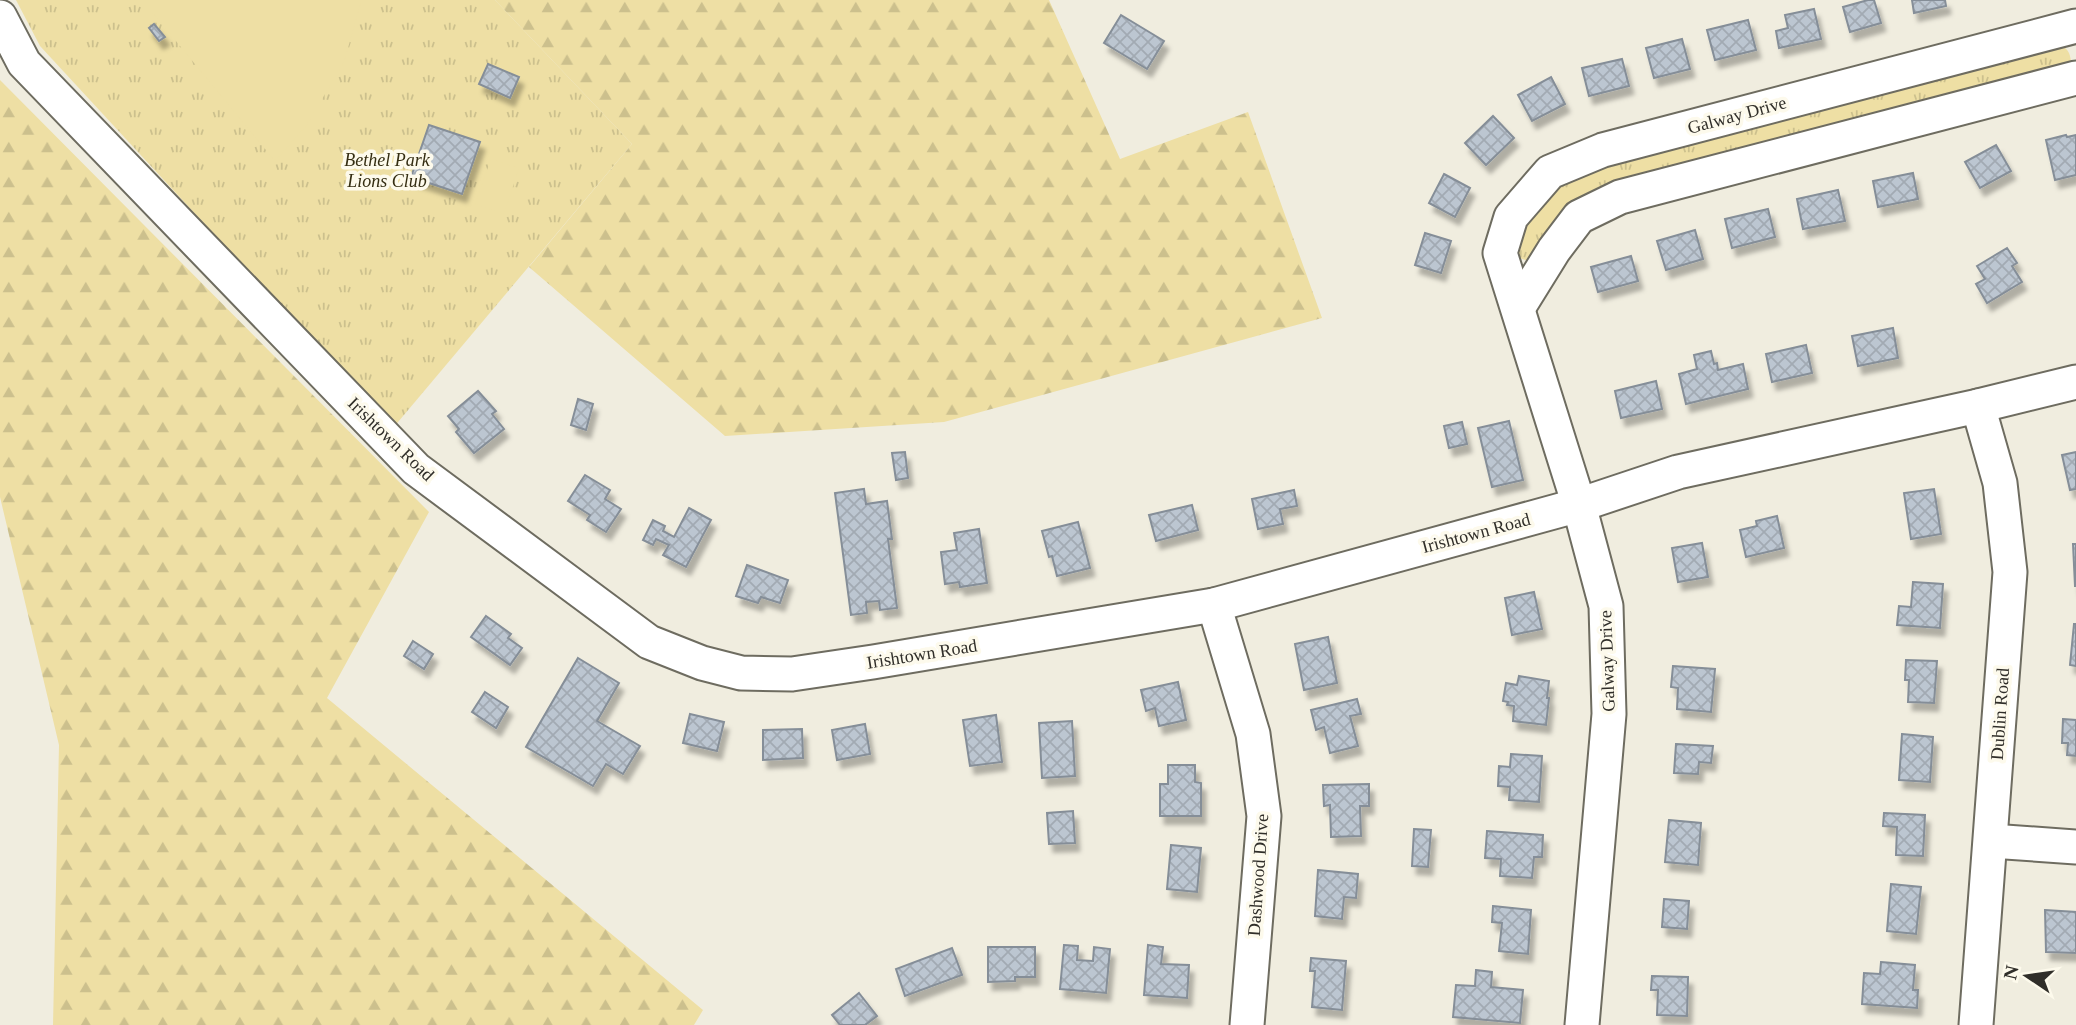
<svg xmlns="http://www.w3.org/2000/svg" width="2076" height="1025" viewBox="0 0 2076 1025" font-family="Georgia,serif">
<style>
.grass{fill:url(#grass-tufts)}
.forest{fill:url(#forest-firs)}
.garden{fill:#eedfa4}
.building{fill:url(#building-cross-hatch);stroke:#858e98;stroke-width:2;filter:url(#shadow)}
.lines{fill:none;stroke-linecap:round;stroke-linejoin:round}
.minor-casing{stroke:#6e6c60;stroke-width:37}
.minor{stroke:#fff;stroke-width:33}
.labels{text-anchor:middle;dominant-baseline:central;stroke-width:7;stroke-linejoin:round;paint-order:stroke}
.street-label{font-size:18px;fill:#302e29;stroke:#fdfaec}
.park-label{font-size:18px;font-style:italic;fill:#352e13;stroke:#fdfaec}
</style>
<defs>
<pattern id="grass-tufts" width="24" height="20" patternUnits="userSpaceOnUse" patternTransform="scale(1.75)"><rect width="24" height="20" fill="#eedfa4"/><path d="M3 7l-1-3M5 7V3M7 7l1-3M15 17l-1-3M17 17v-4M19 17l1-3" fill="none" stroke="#ccc08d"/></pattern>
<pattern id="forest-firs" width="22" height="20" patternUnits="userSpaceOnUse" patternTransform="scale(1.75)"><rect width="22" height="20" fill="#eedfa4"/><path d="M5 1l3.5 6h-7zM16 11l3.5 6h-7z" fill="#ccc08d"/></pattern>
<pattern id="building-cross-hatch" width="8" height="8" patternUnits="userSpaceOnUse" patternTransform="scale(1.75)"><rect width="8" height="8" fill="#bcc6d1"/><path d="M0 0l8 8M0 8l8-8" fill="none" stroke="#a2aab3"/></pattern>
<filter id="shadow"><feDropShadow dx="4.5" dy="8" stdDeviation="2" flood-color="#0004"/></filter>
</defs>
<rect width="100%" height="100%" fill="#f0eddf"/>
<g class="grass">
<polygon points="16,0 495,0 632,144 393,428 40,46"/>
<path d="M2059,44C2068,49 2070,52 2071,62L1615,188L1533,260C1522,261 1518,258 1512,250L1520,222L1566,173Z"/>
</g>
<g class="forest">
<polygon points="495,0 1049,0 1120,159 1248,112 1322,318 944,422 725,436 529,267 632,144"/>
<polygon points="0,80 429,512 327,698 703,1010 694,1025 53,1025 59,745 0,497"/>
</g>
<g class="garden">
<polygon points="152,0 361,0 361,2 344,62 306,126 275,161 152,12"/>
<polygon points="491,159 519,168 504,214 475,204"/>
</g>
<g class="building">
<polygon points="1868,0 1874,0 1881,23 1850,32 1843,7"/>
<polygon points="1912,0 1945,0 1946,6 1914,13"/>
<polygon points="1814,9 1821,39 1779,48 1776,31 1788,28 1785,15"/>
<polygon points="1121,15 1164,41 1147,69 1104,43"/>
<polygon points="1748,20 1756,50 1715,60 1707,30"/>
<polygon points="154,24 165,37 159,41 149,28"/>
<polygon points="1682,39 1690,69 1654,78 1646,48"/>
<polygon points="1622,59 1629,86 1589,96 1582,68"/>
<polygon points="488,64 519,77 510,98 479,84"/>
<polygon points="1551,77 1565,104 1532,121 1518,95"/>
<polygon points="1493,116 1514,138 1486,165 1465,143"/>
<polygon points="429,125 480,142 462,194 411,177"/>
<polygon points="2066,135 2067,137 2076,135 2076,175 2055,180 2046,140"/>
<polygon points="1996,145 2011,171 1980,188 1965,162"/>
<polygon points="1913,173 1918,199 1878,207 1873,181"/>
<polygon points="1444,174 1470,188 1455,217 1429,203"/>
<polygon points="1838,190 1845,221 1803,229 1797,199"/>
<polygon points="1768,209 1775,237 1732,248 1725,219"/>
<polygon points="1695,230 1703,259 1666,270 1657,241"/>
<polygon points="1425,233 1451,241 1441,273 1415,265"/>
<polygon points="2007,248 2017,263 2012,266 2022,282 1987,303 1976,284 1985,279 1977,266"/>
<polygon points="1631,256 1638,281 1598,292 1591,267"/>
<polygon points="1893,328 1898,358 1858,366 1852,336"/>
<polygon points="1806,345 1812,373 1772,382 1766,354"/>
<polygon points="1711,351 1714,364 1717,363 1718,370 1743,364 1748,389 1686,404 1679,374 1697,369 1694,355"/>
<polygon points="1656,381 1662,409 1621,418 1615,391"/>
<polygon points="478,391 496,411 492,414 504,429 474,453 456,432 459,429 448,416"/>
<polygon points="578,399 593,404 586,430 571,425"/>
<polygon points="1509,421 1523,480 1492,487 1478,428"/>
<polygon points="1462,422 1467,444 1449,448 1444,426"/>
<polygon points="905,452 908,478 896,480 892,453"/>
<polygon points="2076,452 2076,489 2070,490 2062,455"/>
<polygon points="585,475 610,490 605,499 621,509 606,532 587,520 590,515 568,501"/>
<polygon points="864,489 866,504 887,501 892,539 888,539 897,608 880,610 879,601 866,602 867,613 851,615 835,493"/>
<polygon points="1934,489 1941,534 1911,539 1904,493"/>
<polygon points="1294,490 1297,506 1280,509 1283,524 1258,529 1252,499"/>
<polygon points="1192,505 1198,530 1156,541 1149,515"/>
<polygon points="689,508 711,520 686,567 663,555 669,545 656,539 653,545 643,540 653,520 665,526 663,531 674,537"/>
<polygon points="1777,516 1784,548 1746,557 1740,530 1757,526 1756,521"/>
<polygon points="1078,522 1090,568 1057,576 1052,556 1049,557 1042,531"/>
<polygon points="979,529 987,583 960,587 959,582 945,584 941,552 957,550 954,533"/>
<polygon points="1702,543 1708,577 1678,582 1672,548"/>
<polygon points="2073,544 2076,544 2076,586 2075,586"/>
<polygon points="747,565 788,580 780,603 761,597 758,603 736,596"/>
<polygon points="1913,582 1943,584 1940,628 1897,625 1899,606 1911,607"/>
<polygon points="1534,592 1542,629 1512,635 1505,598"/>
<polygon points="486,616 511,634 508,638 522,648 510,665 471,637"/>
<polygon points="2074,624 2076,624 2076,666 2070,665"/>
<polygon points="1328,637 1337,683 1304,690 1295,644"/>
<polygon points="413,641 433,654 424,669 404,656"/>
<polygon points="578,658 619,683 597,721 640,746 623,774 606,764 593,786 526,747"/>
<polygon points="1906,660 1937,661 1934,703 1908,702 1909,680 1905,680"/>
<polygon points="1673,666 1715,669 1711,712 1677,709 1678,688 1671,687"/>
<polygon points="1519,676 1549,681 1547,698 1549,698 1546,725 1513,721 1514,706 1507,705 1508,702 1503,701 1506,683 1517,685"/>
<polygon points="1178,682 1186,720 1159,726 1155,708 1146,711 1141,690"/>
<polygon points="485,692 508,707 496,728 472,712"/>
<polygon points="1357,699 1361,714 1350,716 1358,746 1330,753 1324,727 1316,730 1311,710"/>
<polygon points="690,714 724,722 717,751 683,743"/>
<polygon points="996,715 1002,762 970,766 963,720"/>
<polygon points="2063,719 2076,720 2076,756 2067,755 2068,743 2062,743"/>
<polygon points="1072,721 1075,776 1042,778 1039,723"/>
<polygon points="865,724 870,754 837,760 832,730"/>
<polygon points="802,729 803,758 763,760 763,730"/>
<polygon points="1902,734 1933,737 1930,782 1899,780"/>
<polygon points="1676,744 1713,746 1711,763 1699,762 1698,774 1674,773"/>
<polygon points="1511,754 1542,756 1539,802 1509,800 1510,787 1498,786 1499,766 1510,767"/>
<polygon points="1168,765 1195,765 1195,782 1201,783 1201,816 1160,816 1160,784 1168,784"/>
<polygon points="1369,784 1369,806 1360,806 1361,836 1331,837 1330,805 1324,806 1323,785"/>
<polygon points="1073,811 1075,843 1049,844 1047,813"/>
<polygon points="1884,813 1925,815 1923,856 1896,855 1897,827 1883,826"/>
<polygon points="1669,820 1701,823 1698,865 1665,862"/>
<polygon points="1414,829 1431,830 1428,867 1412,866"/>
<polygon points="1487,831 1543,835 1542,857 1534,857 1532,878 1500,876 1501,859 1485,858"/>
<polygon points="1171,845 1201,848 1197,892 1167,889"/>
<polygon points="1318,870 1358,874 1356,898 1344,897 1342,919 1315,916"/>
<polygon points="1891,884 1921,887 1916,934 1887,931"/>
<polygon points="1664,899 1689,901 1687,929 1662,927"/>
<polygon points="1493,906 1531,910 1528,954 1499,951 1502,923 1492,922"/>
<polygon points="2045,910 2076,912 2076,953 2046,952"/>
<polygon points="1064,945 1078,946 1077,960 1093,961 1094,947 1110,949 1106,993 1060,989"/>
<polygon points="1148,945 1163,947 1161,964 1189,965 1187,998 1144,995"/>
<polygon points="988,947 1035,947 1035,977 1015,977 1015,981 988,982"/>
<polygon points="952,948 962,975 905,996 896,969"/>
<polygon points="1311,958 1346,961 1342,1010 1312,1007 1315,971 1310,971"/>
<polygon points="1881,962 1915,965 1913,990 1918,990 1917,1008 1862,1004 1864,973 1880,974"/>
<polygon points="1476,970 1492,972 1491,987 1523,990 1520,1023 1453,1017 1456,985 1475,986"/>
<polygon points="1652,976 1688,977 1687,1016 1657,1015 1658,990 1651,990"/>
<polygon points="859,993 877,1016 865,1025 840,1025 832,1015"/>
</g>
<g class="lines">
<defs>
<g id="minor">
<polyline points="0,17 24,63 416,469 649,642 702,663 741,673 792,674 873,662 1214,605 1579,505 1678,472 1978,406 2076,382"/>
<polyline points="1518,308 1554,250 1579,217 1620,197 2076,78"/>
<polyline points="1214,605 1253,734 1264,816 1247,1025"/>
<polyline points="1991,841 2076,847"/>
<polyline points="1582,1025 1609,714 1606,606 1579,505 1500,253 1511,217 1550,172 1603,150 2076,26"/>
<polyline points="1976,1025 2010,572 2000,483 1978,406"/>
</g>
</defs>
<use href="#minor" class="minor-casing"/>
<use href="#minor" class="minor"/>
</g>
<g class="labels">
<g class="street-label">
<text transform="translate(1737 115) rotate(-15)">Galway Drive</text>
<text transform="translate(391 439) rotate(44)">Irishtown Road</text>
<text transform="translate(1476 533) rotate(-15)">Irishtown Road</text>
<text transform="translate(922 654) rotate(-9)">Irishtown Road</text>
<text transform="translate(1607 661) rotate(-92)">Galway Drive</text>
<text transform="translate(2000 714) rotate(-86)">Dublin Road</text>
<text transform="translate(1258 875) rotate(-86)">Dashwood Drive</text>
</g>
<g class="park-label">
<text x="387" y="160">Bethel Park<tspan x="387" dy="21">Lions Club</tspan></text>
</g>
</g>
<g transform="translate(2027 976) rotate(283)" stroke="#fdfaec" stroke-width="5" paint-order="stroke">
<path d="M0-5L12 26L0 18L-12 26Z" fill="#302e29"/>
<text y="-10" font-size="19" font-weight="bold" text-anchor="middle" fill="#302e29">N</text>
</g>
</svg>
